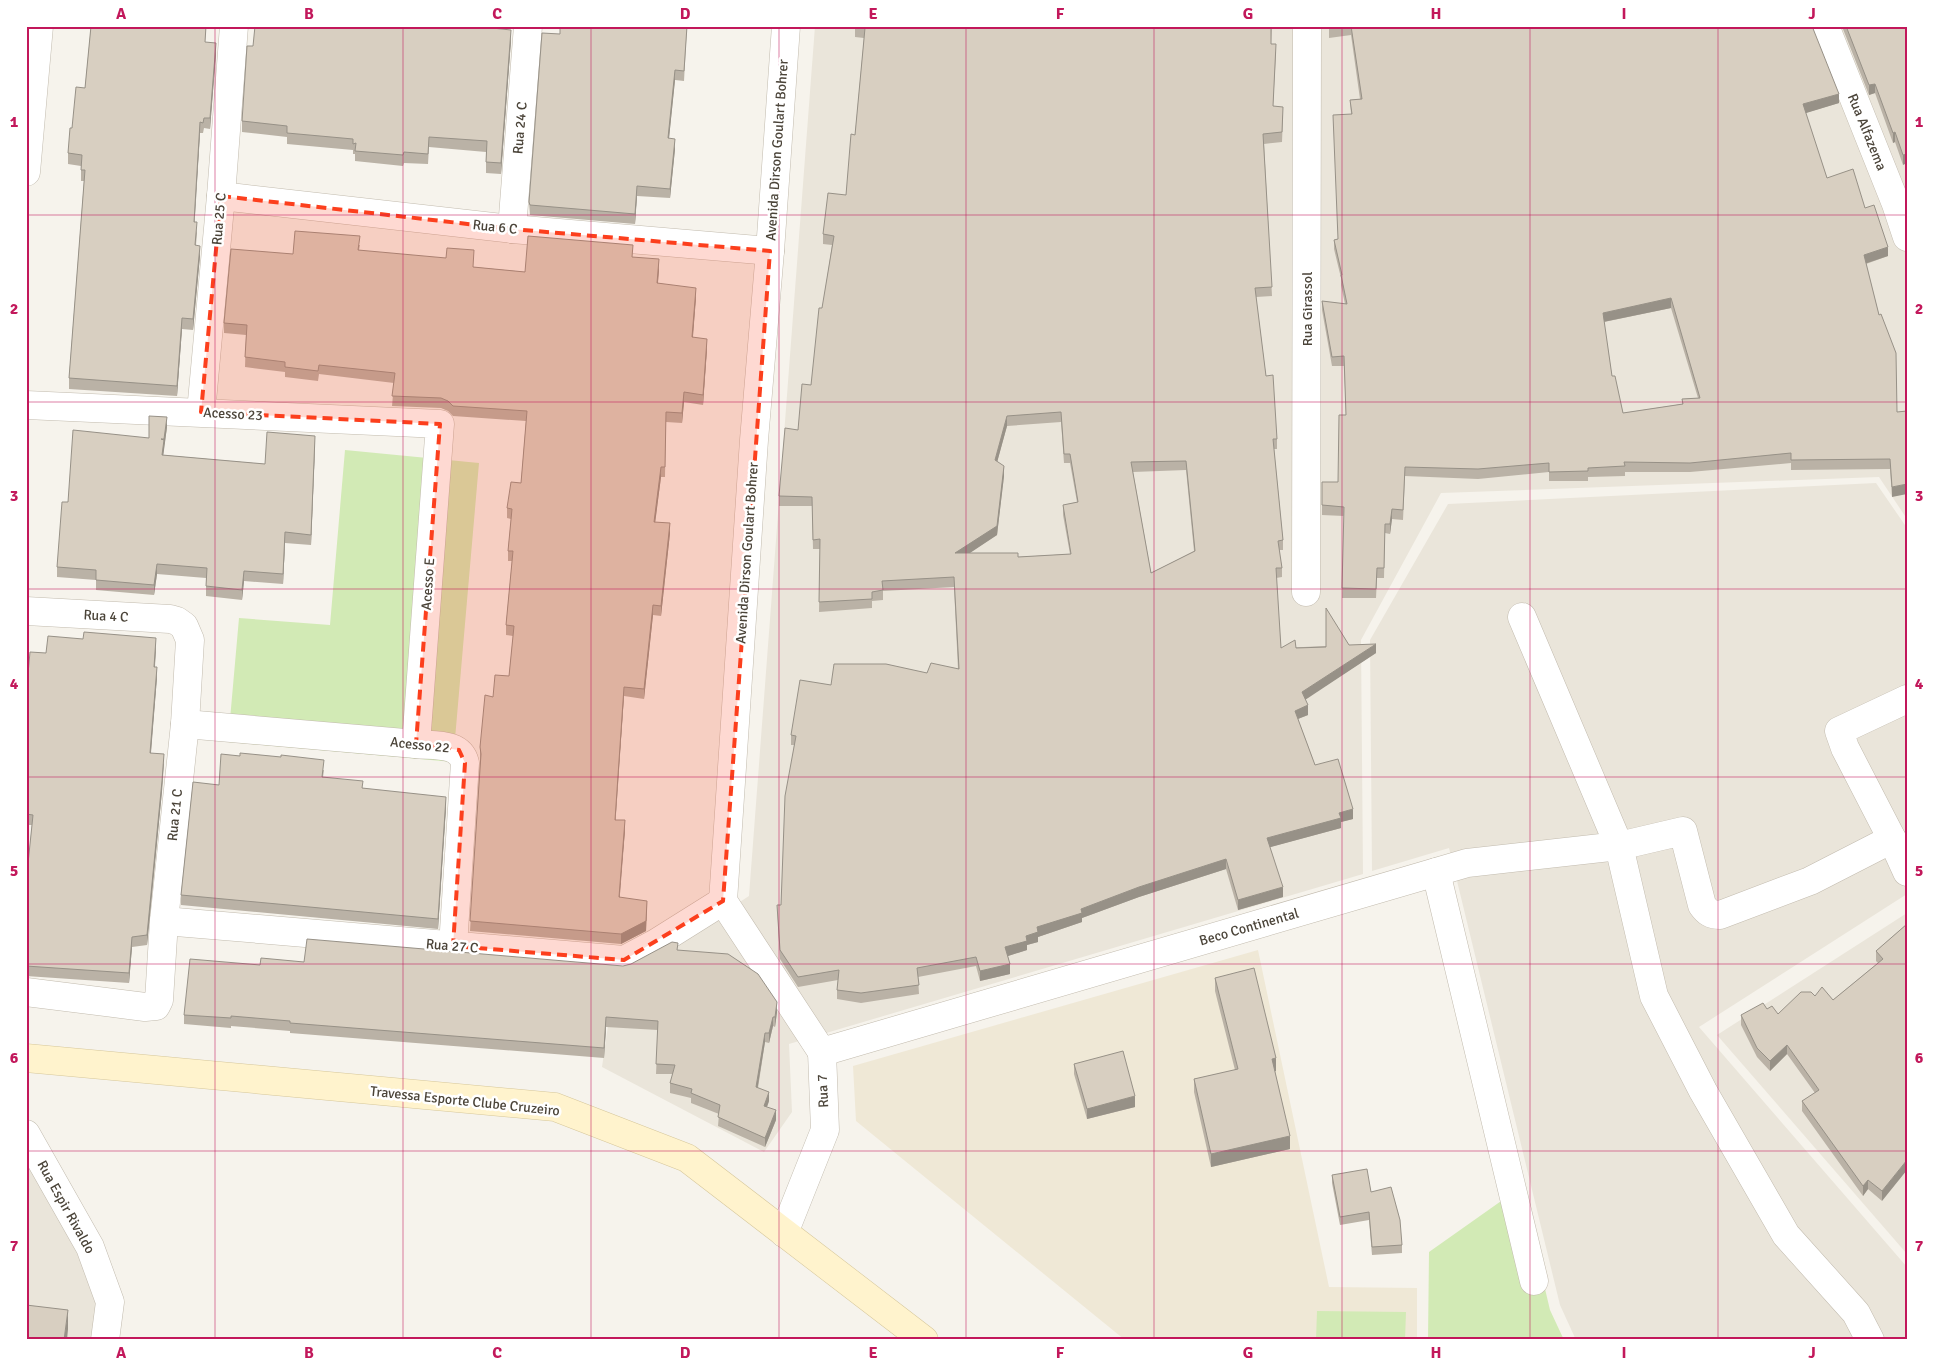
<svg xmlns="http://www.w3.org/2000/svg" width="1933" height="1366" viewBox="0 0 1933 1366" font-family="Signika,sans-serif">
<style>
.residential{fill:#eae5da}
.education{fill:#efe8d6}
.green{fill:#d2eab5}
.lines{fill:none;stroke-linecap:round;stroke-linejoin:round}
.street-casing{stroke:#c2bbae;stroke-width:29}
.secondary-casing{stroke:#d6c79b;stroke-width:29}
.street{stroke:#fff;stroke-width:28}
.secondary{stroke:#fff3cd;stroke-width:28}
.wall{fill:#bab2a6;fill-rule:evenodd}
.shaded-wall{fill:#979187}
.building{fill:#d8cfc1;stroke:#979187;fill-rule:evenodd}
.marked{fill:#fc3f1d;fill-opacity:0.2;stroke:#fc3f1d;stroke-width:4;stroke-dasharray:10 6;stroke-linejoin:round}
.grid{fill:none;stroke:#c2185b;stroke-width:1;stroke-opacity:0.55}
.labels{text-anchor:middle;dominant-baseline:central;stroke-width:5;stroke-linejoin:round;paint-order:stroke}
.street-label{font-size:14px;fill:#4b4439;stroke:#fff}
.neatline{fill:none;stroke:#c2185b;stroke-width:2}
.grid-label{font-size:16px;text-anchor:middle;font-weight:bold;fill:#c2185b}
</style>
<rect width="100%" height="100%" fill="#f6f3ec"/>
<g class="residential">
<polygon points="815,26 1907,26 1907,519 1879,477 1441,493 1361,640 1363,874 789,1044 792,1112 764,1152 602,1067 614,984 749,896"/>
<polygon points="1876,483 1907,528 1907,894 1699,1027 1907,1267 1907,1340 1576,1340 1560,1305 1449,848 1372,871 1370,640 1448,504"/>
<polygon points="1907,913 1907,1254 1717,1035"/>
<polygon points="26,1152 74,1238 100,1303 95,1340 26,1340"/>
</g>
<polygon class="education" points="1258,950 1329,1287 1417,1288 1417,1340 1125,1340 856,1121 853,1066"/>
<g class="green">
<polygon points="345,450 479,463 453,762 228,742 239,618 330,625"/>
<polygon points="1521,1187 1550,1310 1564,1340 1428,1340 1429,1252"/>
<polygon points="1317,1311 1406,1312 1405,1340 1316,1340"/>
</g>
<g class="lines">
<defs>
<g id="street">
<polyline points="786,26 770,251 754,440 723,901 822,1052"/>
<polyline points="1825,26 1896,204 1907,237"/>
<polyline points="26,172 39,26"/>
<polyline points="221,196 512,229 770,251"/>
<polyline points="512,229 528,26"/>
<polyline points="26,405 440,424 416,744"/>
<polyline points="201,412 221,196 234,26"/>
<polyline points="1306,592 1307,26"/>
<polyline points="26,611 170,619 177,621 184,626 190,640 185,724 164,921 159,1000 156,1006 145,1007 26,992"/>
<polyline points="1522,617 1619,846 1654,996 1703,1091 1786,1235 1856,1313 1870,1340"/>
<path d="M185,724L416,744C434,746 460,742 465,763L453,946"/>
<polyline points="1892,839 1907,872"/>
<polyline points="1436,872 1534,1281"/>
<polyline points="164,921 624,960 656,943 723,901"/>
<path d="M822,1052L1467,863L1619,846L1683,831L1702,905C1707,912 1711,915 1720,915L1810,881L1892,839L1845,748L1839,731L1907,699"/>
<polyline points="26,1134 90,1247 110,1302 105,1340"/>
<polyline points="784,1233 825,1130 822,1052"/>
</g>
<polyline id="secondary" points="26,1058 555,1107 687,1158 924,1340"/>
</defs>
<use href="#street" class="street-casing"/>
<use href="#secondary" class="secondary-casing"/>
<use href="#street" class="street"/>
<use href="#secondary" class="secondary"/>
</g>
<g class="wall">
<polygon points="91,26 206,26 205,42 216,53 210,129 204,128 203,133 200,133 194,222 197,233 196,245 200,256 193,330 182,329 177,396 69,389 69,378 84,181 81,181 81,166 68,164 68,153 72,128 85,88"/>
<polygon points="687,26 684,81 675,80 669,138 675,149 670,198 637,196 635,224 530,215 529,202 560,34"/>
<path d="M855,26H1272L1271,44L1276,53L1273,106L1283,116L1282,142L1264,144L1272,296L1256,297L1266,376L1277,439V449H1274L1283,540V550H1279L1282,568V577L1276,578L1281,648L1349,645L1376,653L1305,699L1308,715L1298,719L1315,765L1353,819L1341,822V828L1270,847L1283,897L1238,910L1226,869L1139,897L1082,918V922L1038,937V942L1027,945V950L1008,956L1010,974L980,981L976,966L918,977L919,994L861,1003L837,999V990L838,980L798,987L780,959L777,905H781L794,745H791V735L831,685L958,669L954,587L883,591V600L872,601V608L819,612L820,549H813L812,506H779V496L811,385L832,245L823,244V234L846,195L855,135L864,38L855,37ZM1061,422L1064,463H1070L1077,502L1063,505V515L1070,554L1018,557L969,553L997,535L1004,476L997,462L1007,426ZM1186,470L1194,551L1151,573L1133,472Z"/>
<path d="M1329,26H1812L1839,103L1805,113L1827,178L1865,208L1888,256L1866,264L1879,315L1896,353L1892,497L1890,469L1791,470V463L1690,472H1625V476L1588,477V481H1549V472L1478,479L1405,476L1403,520L1392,519L1390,534L1385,533L1384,578H1377L1376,598H1342L1344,516L1322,515V482H1338L1346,415L1344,366H1332L1322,310V301L1345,304L1341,285V278L1334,249V240L1338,239L1351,114L1350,100L1360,99L1351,35L1329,38ZM1671,308L1698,398L1682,399V404L1623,413L1612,376L1604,322Z"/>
<polygon points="1843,26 1907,26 1903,165 1895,142 1893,143 1875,93 1869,95 1843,29"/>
<polygon points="511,40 501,174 486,173 486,152 429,147 428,164 404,163 403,166 355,161 355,154 353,154 353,150 287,144 287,137 242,132 242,121 253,46"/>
<polygon points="360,245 359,250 474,267 525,272 633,257 659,269 658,283 696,297 693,337 707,349 703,405 684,402 682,423 666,422 665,477 661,477 655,522 670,533 661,616 653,615 644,699 624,696 615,820 625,830 619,897 647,911 646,931 621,944 470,931 480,761 480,747 493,697 509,676 513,636 506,635 506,625 512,561 508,561 508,551 511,519 507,518 507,508 521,483 526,421 453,416 448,411 441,408 392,406 394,383 319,374 318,381 285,377 285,372 245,367 246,335 224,333 224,323 293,254"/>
<polygon points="167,427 163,455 265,464 315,446 311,545 285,543 283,584 244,581 242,600 206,596 206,578 157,574 154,595 96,590 96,580 57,577 57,567 68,502 149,438"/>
<polygon points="156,648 155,667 157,677 151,753 164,764 162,791 147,945 132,947 129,983 26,976 26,883 32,825 26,825 26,696 46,653"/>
<polygon points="324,770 323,777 363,788 446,807 438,929 181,905 181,895 219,785"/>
<polygon points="1907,924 1882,1201 1868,1189 1863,1196 1802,1111 1802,1101 1815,1093 1787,1054 1770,1071 1757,1057 1741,1025 1741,1015 1767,1009 1778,1014 1815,996 1833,1000 1878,963 1876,961 1876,951"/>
<polygon points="678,950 777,1012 775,1027 773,1026 769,1043 765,1042 758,1088 769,1101 767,1107 776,1120 765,1147 718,1126 719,1114 691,1103 691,1098 670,1093 670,1083 673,1074 656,1074 658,1030 606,1027 604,1058 290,1033 290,1031 231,1026 231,1028 184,1024 184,1015 260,965 304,962 623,966 631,964"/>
<polygon points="1215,978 1276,1071 1275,1071 1290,1149 1211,1167 1194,1092 1194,1079 1235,1070 1215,991"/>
<polygon points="1074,1064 1135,1107 1087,1119 1074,1074"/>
<polygon points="1332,1175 1371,1192 1402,1245 1402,1253 1372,1255 1369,1220 1340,1225 1332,1183"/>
</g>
<g class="shaded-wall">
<polygon points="511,30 511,40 501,174 501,163"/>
<polygon points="216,43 216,53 210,129 210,118"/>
<polygon points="675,70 675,80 668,148 668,138"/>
<polygon points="1875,84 1875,93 1869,95 1869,85"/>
<polygon points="1839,94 1839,103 1803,114 1803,104"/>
<polygon points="200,122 200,133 194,233 194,222"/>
<polygon points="1895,132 1895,142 1893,143 1893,133"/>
<polygon points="675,139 675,149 670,198 670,189"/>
<polygon points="1907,154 1907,163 1903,165 1903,155"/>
<polygon points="637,186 637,196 635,224 635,214"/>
<polygon points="200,246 200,256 193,330 193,319"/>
<polygon points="1888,247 1888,256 1864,264 1864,255"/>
<polygon points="659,259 659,269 657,293 657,283"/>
<polygon points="696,288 696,297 692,347 692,337"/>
<polygon points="1671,298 1671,308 1603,322 1603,313"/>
<polygon points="182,318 182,329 177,396 177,386"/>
<polygon points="707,339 707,349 703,405 703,395"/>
<polygon points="684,392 684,402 682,423 682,413"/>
<polygon points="1007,416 1007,426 995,470 995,460"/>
<polygon points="167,417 167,427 164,450 164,439"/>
<polygon points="315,436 315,446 311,545 311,535"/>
<polygon points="164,440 164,450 162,465 162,455"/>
<polygon points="1004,466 1004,476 997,535 955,563 955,553"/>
<polygon points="661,467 661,477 654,532 654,522"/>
<polygon points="1907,484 1907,494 1892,497 1892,487"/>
<polygon points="1392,509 1392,519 1390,534 1390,524"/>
<polygon points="670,523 670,533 661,616 661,606"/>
<polygon points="285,532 285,543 283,584 283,574"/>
<polygon points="157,564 157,574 154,595 154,585"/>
<polygon points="244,571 244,581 242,600 242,590"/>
<polygon points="653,605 653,615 644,699 644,689"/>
<polygon points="156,638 156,648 154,677 154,667"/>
<polygon points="1376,644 1376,653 1302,702 1302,692"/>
<polygon points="157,667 157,677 150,763 150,753"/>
<polygon points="624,687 624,696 615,829 615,820"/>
<polygon points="1308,705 1308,715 1295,720 1295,711"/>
<polygon points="164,754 162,791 147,945 147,935"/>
<polygon points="446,797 446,807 438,929 438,919"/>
<polygon points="1353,809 1353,819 1341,822 1341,828 1267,848 1267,838 1339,813"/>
<polygon points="625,820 625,830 619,907 619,897"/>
<polygon points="1226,859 1226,869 1139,897 1082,918 1082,922 1038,937 1038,942 1027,945 1027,950 1005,957 1005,947 1026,936 1037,927 1081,909 1139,887"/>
<polygon points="1283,887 1283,897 1238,910 1238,900"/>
<polygon points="647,901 646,931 621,944 621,934"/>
<polygon points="132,937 132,947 129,983 129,973"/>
<polygon points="1010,964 1010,974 980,981 980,971"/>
<polygon points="777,1002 777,1012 775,1027 775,1017"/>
<polygon points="606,1017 606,1027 604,1058 604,1048"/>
<polygon points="773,1017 773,1026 769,1043 769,1033"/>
<polygon points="765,1033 765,1042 756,1097 756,1087"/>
<polygon points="1787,1045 1787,1054 1770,1071 1770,1061"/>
<polygon points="1276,1058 1276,1071 1272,1072 1272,1059"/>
<polygon points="769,1092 769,1101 764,1115 764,1106"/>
<polygon points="1135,1096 1135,1107 1087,1119 1087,1109"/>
<polygon points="776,1110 776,1120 765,1147 765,1138"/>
<polygon points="1290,1136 1290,1149 1211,1167 1211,1154"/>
<polygon points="1907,1160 1907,1170 1882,1201 1882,1191"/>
<polygon points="1868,1180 1868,1189 1863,1196 1863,1186"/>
<polygon points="68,1310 68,1329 67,1340 64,1340"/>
</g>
<g class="building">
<polygon points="91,26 206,26 205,42 216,43 210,118 204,118 203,123 200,122 194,222 197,222 195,245 200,246 193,319 182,318 177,386 69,378 85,170 81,170 82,155 68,153 70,128 72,128 76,87 85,88"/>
<polygon points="255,26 473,26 511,30 501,163 486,162 487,141 429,137 428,154 404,152 403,155 355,151 356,143 353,144 353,139 287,133 287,126 242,121 247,46 253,46"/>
<polygon points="560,26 687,26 684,71 675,70 668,138 675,139 670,189 637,186 635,214 530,205 529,202 542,33 560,34"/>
<path d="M855,26H1271V44H1276L1273,106L1283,107L1282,132L1263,134L1272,287L1255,288L1266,376L1273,375L1277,439H1273L1283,540L1278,541L1282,568H1276L1281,648L1295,640L1296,648L1326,647V608L1349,645L1376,644L1302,692L1308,705L1295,711L1315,765L1338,759L1353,809L1339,813L1341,818L1267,838L1283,887L1238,900L1226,859L1139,887L1081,909L1082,913L1037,927L1038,932L1026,936L1027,941L1005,947L1010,964L980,971L976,957L917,968L919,985L861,993L837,990L839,970L798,977L780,950L777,905H781L785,796L796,736L791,735L800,680L831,685L834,664H886L927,673L931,663L959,669L954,577L882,581L883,590L872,592V599L819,602L820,539L813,540L812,497L779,496L785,428L798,430L802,384L811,385L819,308H822L834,236L823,234L828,193L846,195L851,134L855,135L865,28L855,27ZM1061,412L1064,454H1070L1078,502L1063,505L1071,554L1018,557V553H955L997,526L1004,466L995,460L1007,416ZM1186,461L1195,551L1151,573L1131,462Z"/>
<polygon points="1329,26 1348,26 1329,28"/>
<path d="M1351,26H1812L1839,94L1803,104L1827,178L1853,169L1865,208L1874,205L1888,247L1864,255L1879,315L1881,314L1896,353L1897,412L1907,411V484L1892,487L1890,459L1791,460V453L1690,463L1624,462L1625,466L1588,468V471L1549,472V463L1478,469L1405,467L1403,510L1392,509L1390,524H1385L1384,568H1377L1376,589L1342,588L1344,507L1322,505V482H1338L1339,415H1346L1344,356L1332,357L1322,301L1347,304L1341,275H1342L1334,240L1338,239L1333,115L1352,114L1350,100L1362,99ZM1671,298L1700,398L1682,399L1683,404L1623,413L1615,376H1612L1603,313Z"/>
<polygon points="1846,26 1907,26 1907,154 1903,155 1895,132 1893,133 1875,84 1869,85"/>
<polygon points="295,231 360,236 358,250 446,258 447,248 474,250 473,267 525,272 528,236 633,245 632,257 659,259 657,283 696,288 692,337 707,339 703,395 684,392 682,413 666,412 665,467 661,467 654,522 670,523 661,606 653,605 644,689 624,687 615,820 625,820 619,897 647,901 646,921 621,934 470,921 481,754 480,747 485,695 493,697 495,675 509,676 514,626 506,625 513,551 508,551 512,509 507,508 511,482 521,483 527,411 453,406 448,401 441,398 392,396 395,373 319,365 318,371 285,367 285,362 245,357 247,325 224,323 231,249 293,254"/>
<polygon points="149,416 167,417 164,439 161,439 164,440 162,455 265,464 267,432 315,436 311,535 285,532 283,574 244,571 242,590 206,586 207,568 157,564 154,585 96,580 96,570 57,567 62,502 68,502 73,430 149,438"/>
<polygon points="84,632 156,638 154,667 157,667 150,753 164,754 162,781 147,935 132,937 129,973 26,966 26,883 33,815 26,814 26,696 30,652 46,653 48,636 83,639"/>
<polygon points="240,753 281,757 281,755 324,760 322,777 363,781 362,788 446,797 438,919 181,895 193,782 219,785 221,754 240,756"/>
<polygon points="1907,924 1907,1160 1882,1191 1868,1180 1863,1186 1802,1101 1819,1090 1787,1045 1770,1061 1757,1048 1741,1015 1763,1003 1767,1009 1772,1006 1778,1014 1801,992 1811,992 1815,996 1822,987 1833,1000 1883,959 1876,951"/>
<polygon points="307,939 623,966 631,964 672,942 678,943 677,950 728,954 758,974 777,1002 775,1017 773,1017 769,1033 765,1033 756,1087 769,1092 764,1106 776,1110 765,1138 718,1117 720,1105 691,1093 692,1089 670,1083 675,1065 656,1064 658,1021 606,1017 604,1048 290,1023 290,1021 231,1016 231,1018 184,1015 190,959 260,965 261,958 304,962"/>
<polygon points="1254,968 1276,1058 1272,1059 1290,1136 1211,1154 1194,1079 1238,1069 1215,978"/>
<polygon points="1123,1051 1135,1096 1087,1109 1074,1064"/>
<polygon points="1367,1169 1371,1192 1391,1187 1400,1220 1402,1245 1372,1247 1369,1212 1340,1217 1332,1175"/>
<polygon points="26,1305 68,1310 64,1340 26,1340"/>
</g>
<path class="marked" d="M221,196L512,229L770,251L723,901L624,960L453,946L465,763L459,750L416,744L440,424L201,412Z"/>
<path class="grid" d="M215,26V1340M403,26V1340M591,26V1340M779,26V1340M966,26V1340M1154,26V1340M1342,26V1340M1530,26V1340M1718,26V1340M26,215H1907M26,402H1907M26,589H1907M26,777H1907M26,964H1907M26,1151H1907"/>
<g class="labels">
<g class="street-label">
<text transform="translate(520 128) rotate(-85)">Rua 24 C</text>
<text transform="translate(1867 132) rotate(68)">Rua Alfazema</text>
<text transform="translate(777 150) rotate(-86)">Avenida Dirson Goulart Bohrer</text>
<text transform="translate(219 219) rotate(-85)">Rua 25 C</text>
<text transform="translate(495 227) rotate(6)">Rua 6 C</text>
<text transform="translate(1307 309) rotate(-90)">Rua Girassol</text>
<text transform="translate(233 414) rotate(3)">Acesso 23</text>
<text transform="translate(747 553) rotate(-86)">Avenida Dirson Goulart Bohrer</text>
<text transform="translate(428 584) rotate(-86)">Acesso E</text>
<text transform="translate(106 616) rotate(3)">Rua 4 C</text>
<text transform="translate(420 745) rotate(6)">Acesso 22</text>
<text transform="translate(175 815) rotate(-84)">Rua 21 C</text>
<text transform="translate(1249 927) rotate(-16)">Beco Continental</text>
<text transform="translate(452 946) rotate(5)">Rua 27 C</text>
<text transform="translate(823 1091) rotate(-93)">Rua 7</text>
<text transform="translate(465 1101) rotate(6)">Travessa Esporte Clube Cruzeiro</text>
<text transform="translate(66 1207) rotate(61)">Rua Espir Rivaldo</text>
</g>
</g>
<rect width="1933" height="1366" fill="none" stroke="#ffffff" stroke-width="55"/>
<rect x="28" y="28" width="1878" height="1310" class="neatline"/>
<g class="grid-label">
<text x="121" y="19">A</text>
<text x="309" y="19">B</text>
<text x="497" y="19">C</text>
<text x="685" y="19">D</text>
<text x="873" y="19">E</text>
<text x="1060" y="19">F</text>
<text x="1248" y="19">G</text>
<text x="1436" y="19">H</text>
<text x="1624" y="19">I</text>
<text x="1812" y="19">J</text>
<text x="14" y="127">1</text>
<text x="1919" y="127">1</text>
<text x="14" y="314">2</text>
<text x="1919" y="314">2</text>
<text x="14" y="501">3</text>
<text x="1919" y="501">3</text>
<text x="14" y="689">4</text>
<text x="1919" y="689">4</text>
<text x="14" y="876">5</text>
<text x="1919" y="876">5</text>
<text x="14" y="1063">6</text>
<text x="1919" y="1063">6</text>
<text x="14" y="1251">7</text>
<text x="1919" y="1251">7</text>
<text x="121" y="1358">A</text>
<text x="309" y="1358">B</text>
<text x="497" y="1358">C</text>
<text x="685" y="1358">D</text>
<text x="873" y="1358">E</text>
<text x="1060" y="1358">F</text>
<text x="1248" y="1358">G</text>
<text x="1436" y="1358">H</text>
<text x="1624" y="1358">I</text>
<text x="1812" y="1358">J</text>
</g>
</svg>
